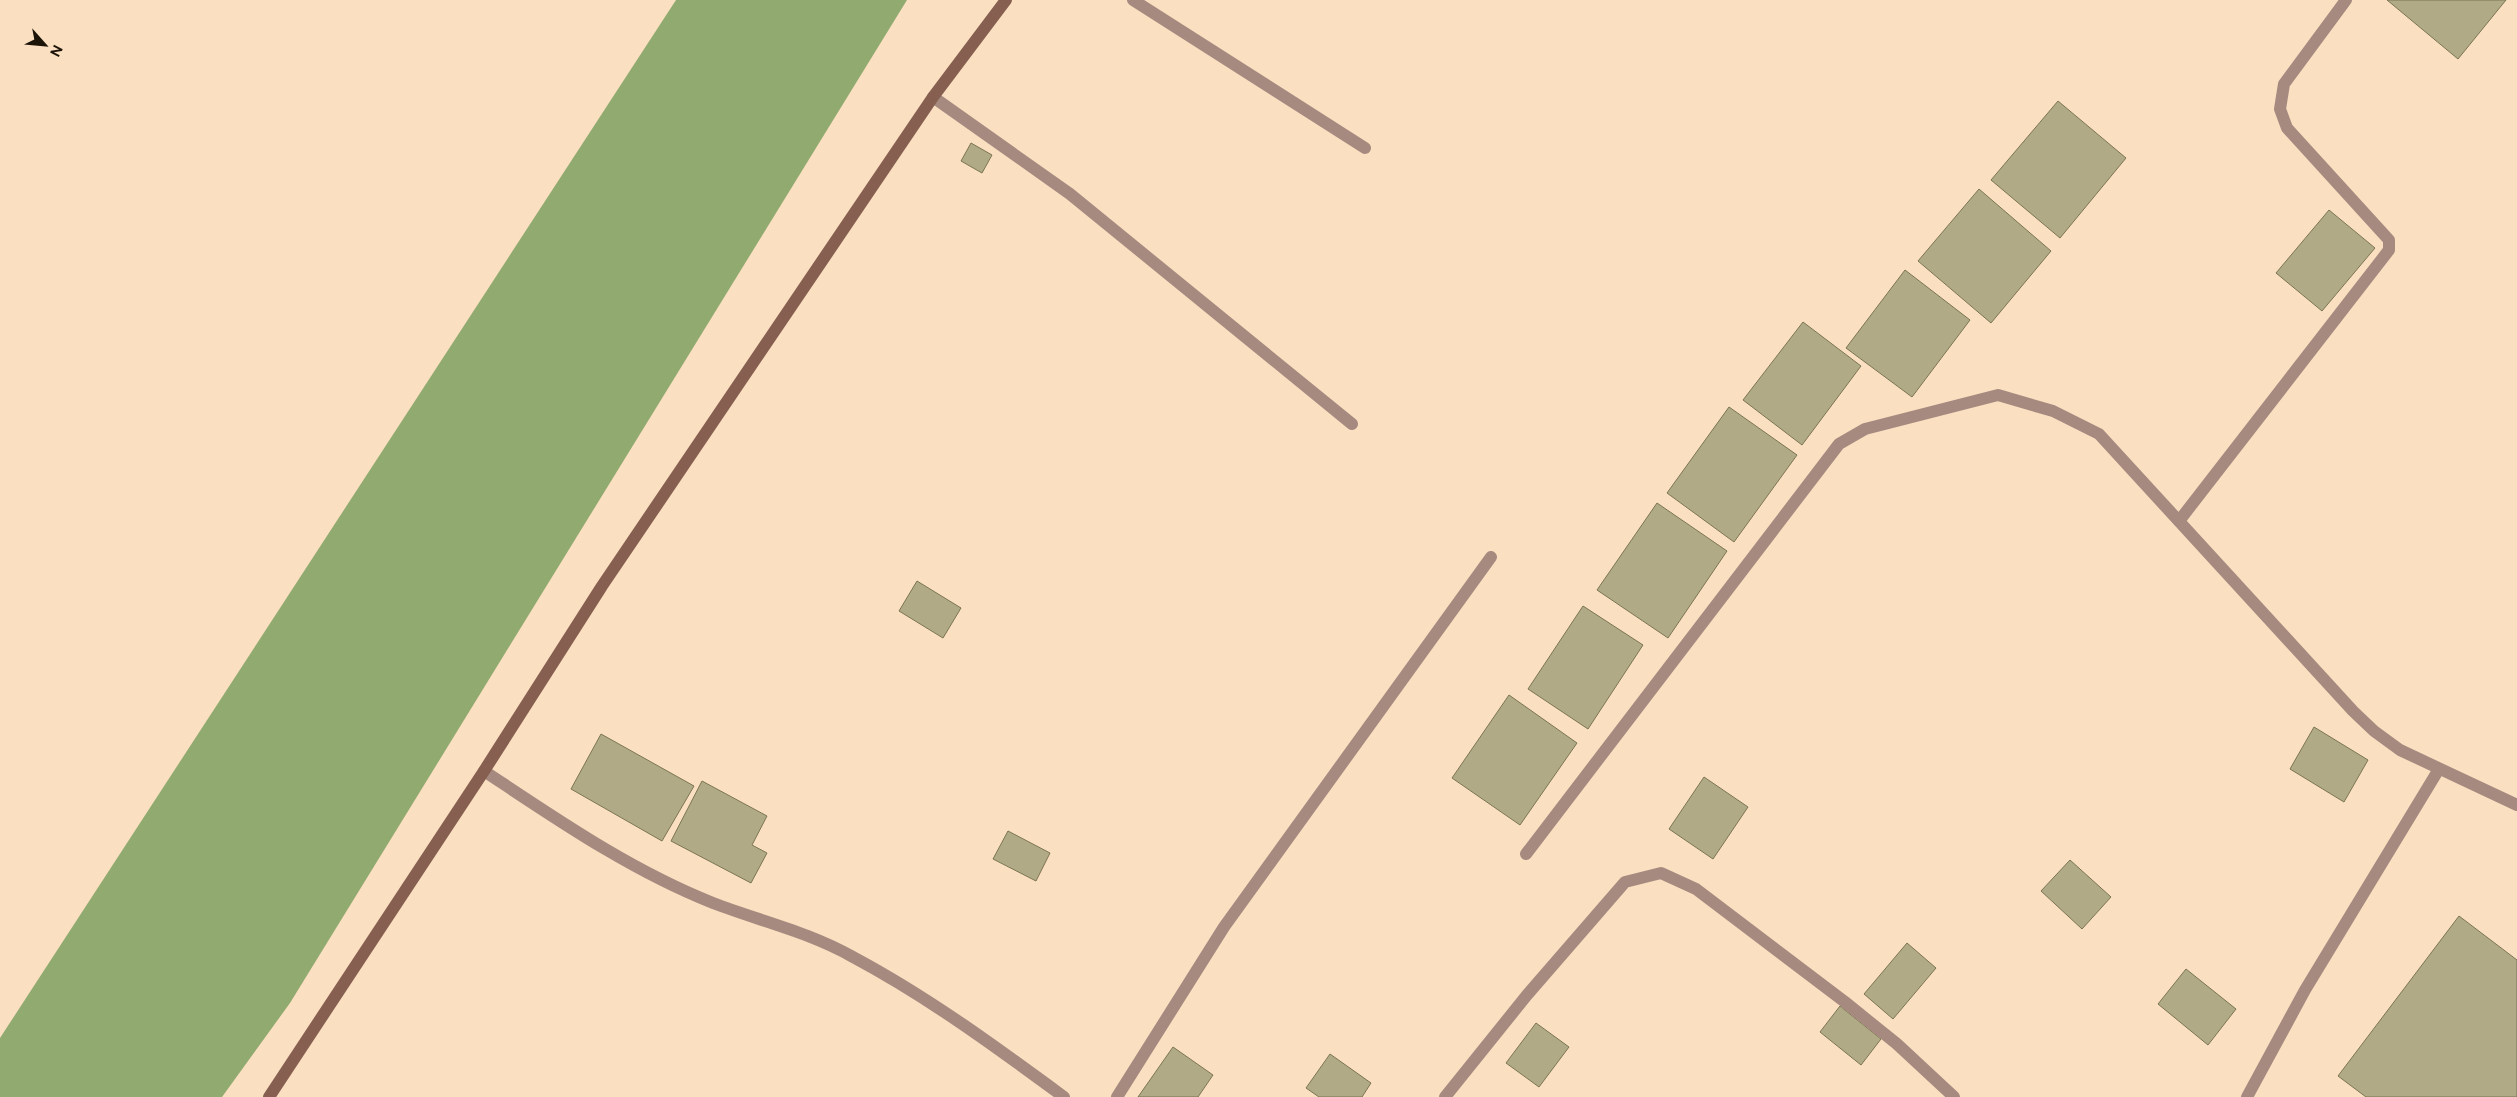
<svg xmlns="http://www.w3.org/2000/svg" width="2517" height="1097" viewBox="0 0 2517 1097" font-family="Figtree,sans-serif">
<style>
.water{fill:#91aa70}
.building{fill:#b1aa87;stroke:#7b7553}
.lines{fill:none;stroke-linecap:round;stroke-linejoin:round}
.lane{stroke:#a68a7f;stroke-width:12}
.street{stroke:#a68a7f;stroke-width:12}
.secondary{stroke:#865f50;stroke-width:12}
</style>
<rect width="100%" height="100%" fill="#fadfc1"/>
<polygon class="water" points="676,0 907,0 290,1003 222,1097 0,1097 0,1038"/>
<g class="building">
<polygon points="2387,0 2506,0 2458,59"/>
<polygon points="2058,101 2126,158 2060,238 1991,180"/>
<polygon points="971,143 992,155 982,173 961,161"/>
<polygon points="1979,189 2051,251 1991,323 1918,261"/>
<polygon points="2329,210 2375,248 2322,311 2276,273"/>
<polygon points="1905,270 1970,320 1912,397 1846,348"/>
<polygon points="1803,322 1861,366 1802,445 1743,400"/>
<polygon points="1729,407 1797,455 1734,542 1667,493"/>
<polygon points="1657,503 1727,551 1668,638 1597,590"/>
<polygon points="917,581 961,608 943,638 899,611"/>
<polygon points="1583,606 1643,645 1588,729 1528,689"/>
<polygon points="1509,695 1577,743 1520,825 1452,778"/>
<polygon points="2314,727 2368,760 2344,802 2290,769"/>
<polygon points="601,734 694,786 662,841 571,789"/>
<polygon points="1704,777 1748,807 1713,859 1669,829"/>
<polygon points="702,781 767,816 752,845 767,853 751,883 671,841"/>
<polygon points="1008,831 1050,853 1036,881 993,859"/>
<polygon points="2070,860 2111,897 2082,929 2041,891"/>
<polygon points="2459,916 2517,960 2517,1097 2366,1097 2338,1076"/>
<polygon points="1907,943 1936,968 1893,1019 1864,994"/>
<polygon points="2186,969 2236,1009 2208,1045 2158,1004"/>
<polygon points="1840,1006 1881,1039 1861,1065 1820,1032"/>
<polygon points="1536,1023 1569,1047 1539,1087 1506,1063"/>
<polygon points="1173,1047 1213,1075 1198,1097 1138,1097"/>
<polygon points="1330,1054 1371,1083 1362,1097 1319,1097 1306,1088"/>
</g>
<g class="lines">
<polyline class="lane" points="1133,0 1365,148"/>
<g class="street">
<polyline points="933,97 1070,194 1352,424"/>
<polyline points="2179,521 2389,250 2389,240 2287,128 2280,109 2284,84 2346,0"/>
<path d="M484,771C558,820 630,870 713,903C760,921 809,932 853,957C928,997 996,1047 1064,1097"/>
<polyline points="1526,854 1839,444 1865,429 1998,395 2053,411 2099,434 2353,711 2374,731 2400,750 2517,805"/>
<polyline points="1117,1097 1224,927 1491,557"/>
<polyline points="1445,1097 1527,995 1625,882 1661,873 1696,889 1845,1002 1897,1044 1954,1097"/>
<polyline points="2247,1097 2305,990 2439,769"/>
</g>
<polyline class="secondary" points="269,1097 484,771 602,586 933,97 1006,0"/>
</g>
<g transform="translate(45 45) rotate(117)" stroke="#fadfc1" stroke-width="4" paint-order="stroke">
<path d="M0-4L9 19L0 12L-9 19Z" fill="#1d1409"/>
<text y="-8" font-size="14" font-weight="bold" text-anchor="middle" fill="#1d1409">N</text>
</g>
</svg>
